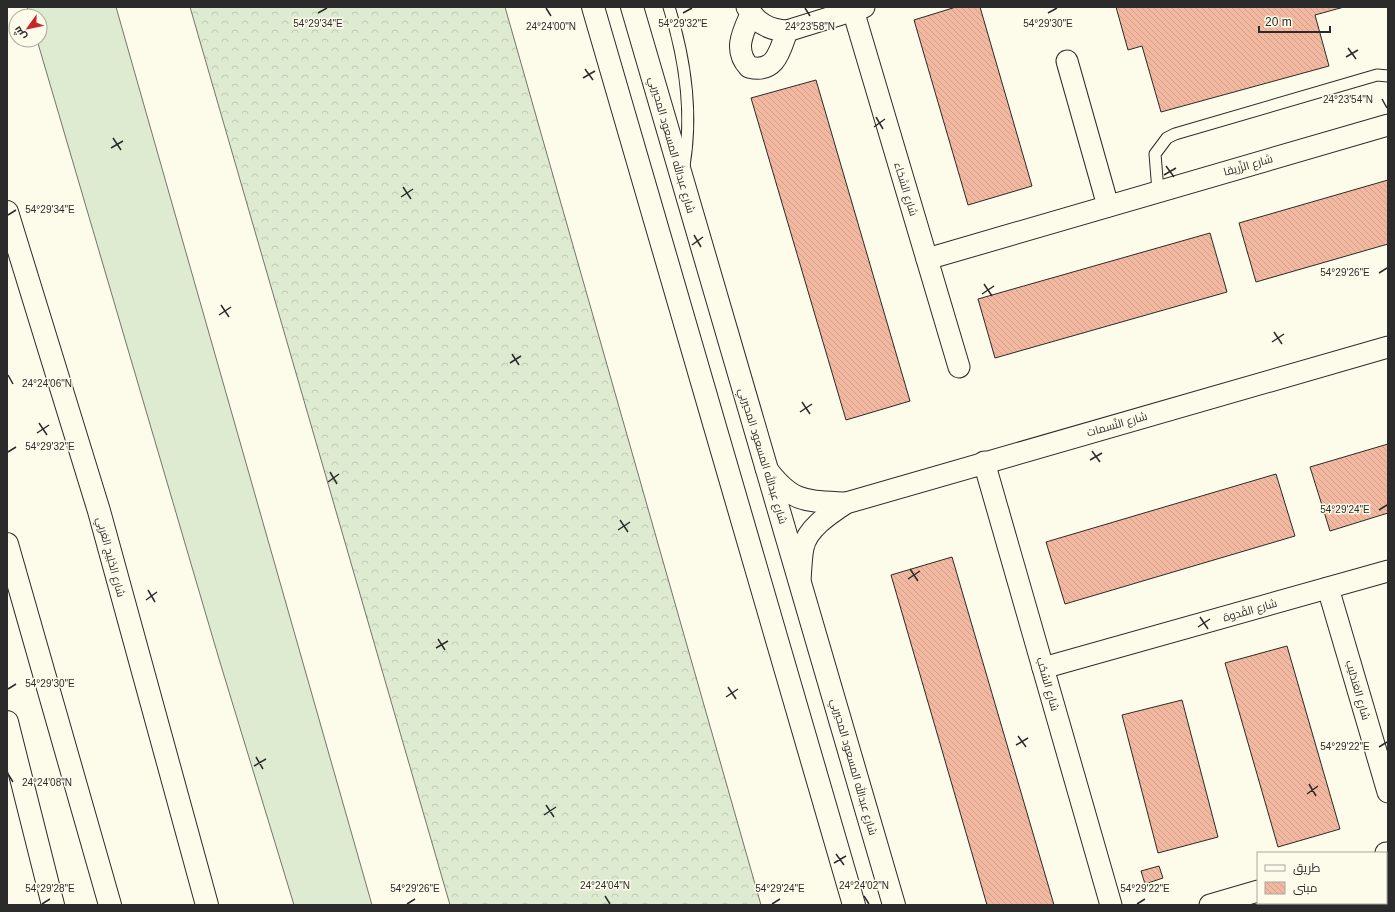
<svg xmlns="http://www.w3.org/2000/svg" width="1395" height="912" viewBox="0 0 1395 912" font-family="Arial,Cairo,sans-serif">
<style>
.forest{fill:url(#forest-crowns);stroke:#74746e}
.garden{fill:#deebd1;stroke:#74746e}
.building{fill:url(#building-back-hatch);stroke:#2b2b2b}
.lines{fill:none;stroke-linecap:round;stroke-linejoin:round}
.service-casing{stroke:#2b2b2b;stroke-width:13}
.minor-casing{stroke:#2b2b2b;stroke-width:23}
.tertiary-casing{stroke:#2b2b2b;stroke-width:24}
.motorway-casing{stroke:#2b2b2b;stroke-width:24}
.service{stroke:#fdfbea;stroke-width:11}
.minor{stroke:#fdfbea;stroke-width:21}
.tertiary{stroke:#fdfbea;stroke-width:22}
.motorway{stroke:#fdfbea;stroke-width:22}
.ticks{fill:none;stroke:#2b2b2b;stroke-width:1.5}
.labels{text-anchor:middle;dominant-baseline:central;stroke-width:3;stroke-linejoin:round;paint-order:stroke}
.street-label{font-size:11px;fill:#2b2b2b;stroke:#fdfbea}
.ticks-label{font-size:10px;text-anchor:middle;fill:#2b2b2b;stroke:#fdfbea;stroke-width:3;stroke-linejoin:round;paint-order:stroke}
</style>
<defs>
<pattern id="forest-crowns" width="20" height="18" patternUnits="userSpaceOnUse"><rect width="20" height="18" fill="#deebd1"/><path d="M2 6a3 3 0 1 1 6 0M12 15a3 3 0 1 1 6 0" fill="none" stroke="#bfcab4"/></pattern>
<pattern id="building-back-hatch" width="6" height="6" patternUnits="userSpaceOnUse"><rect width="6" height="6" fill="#f2b8a0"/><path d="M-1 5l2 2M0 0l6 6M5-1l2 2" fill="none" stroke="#d09e8a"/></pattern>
</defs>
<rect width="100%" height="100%" fill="#fdfbea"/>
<polygon class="forest" points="190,7 505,7 761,905 450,905"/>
<polygon class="garden" points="27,7 116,7 372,905 294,905 219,659 37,40 40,40 40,16 30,16"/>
<g class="building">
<polygon points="956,7 980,7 1032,186 968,205 914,20"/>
<polygon points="1116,7 1344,7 1315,15 1329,66 1161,112 1142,46 1128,50"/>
<polygon points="816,80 910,401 846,420 751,98"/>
<polygon points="1388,180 1388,244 1256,282 1239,223"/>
<polygon points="1210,233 1227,292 995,358 978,299"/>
<polygon points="1388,444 1388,513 1330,531 1310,467"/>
<polygon points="1276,474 1295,536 1065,604 1046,542"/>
<polygon points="952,557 1054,905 987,905 891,575"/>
<polygon points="1287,646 1340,829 1278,847 1225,663"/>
<polygon points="1182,700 1218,837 1158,853 1122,715"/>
<polygon points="1159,866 1163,878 1145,884 1141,871"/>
</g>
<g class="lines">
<defs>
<g id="service">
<path d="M669,7C685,58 693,113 684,166"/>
<polyline points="1158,191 1155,154 1167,138 1175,134 1377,75 1388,76"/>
</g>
<g id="minor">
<path d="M747,7C756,23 769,30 787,31L864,7"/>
<polyline points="853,10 959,367"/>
<path d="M751,14C743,32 733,50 749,67C776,74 780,50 787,31"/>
<polyline points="1067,61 1108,206"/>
<polyline points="927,259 1388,125"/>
<polyline points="984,462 1111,905"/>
<path d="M766,468C792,503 805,501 846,503"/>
<path d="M800,580C801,569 801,558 803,548C807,528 831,513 846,503L1388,347"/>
<polyline points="1328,588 1388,792"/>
<polyline points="1043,668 1388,571"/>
<polyline points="1386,853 1388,853"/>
<polyline points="1210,905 1258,891"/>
</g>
<g id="tertiary">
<polyline points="593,7 854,905"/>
<path d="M632,7C719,307 807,605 894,905"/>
</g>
<g id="motorway">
<polyline points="7,212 99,511 207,905"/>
<polyline points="7,544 110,905"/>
<polyline points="7,722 53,905"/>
</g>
</defs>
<use href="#service" class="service-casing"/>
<use href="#minor" class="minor-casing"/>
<use href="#tertiary" class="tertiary-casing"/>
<use href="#motorway" class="motorway-casing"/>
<use href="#service" class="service"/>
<use href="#minor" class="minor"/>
<use href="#tertiary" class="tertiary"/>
<use href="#motorway" class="motorway"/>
</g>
<path class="ticks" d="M546,8L551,16M805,8L810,16M318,13L327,8M683,13L692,8M1048,13L1057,8M1348,48L1356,59M1346,57L1358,50M585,69L593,80M583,78L595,71M1382,99L1387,108M876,117L883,129M874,127L885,119M113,138L121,150M111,148L123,141M1166,166L1174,177M1164,175L1176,168M403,187L411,199M401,197L413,189M8,215L16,210M694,235L701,247M692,245L703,237M1379,273L1387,268M984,284L992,296M982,294L994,286M221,305L229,317M219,315L231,307M1274,332L1282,344M1272,342L1284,334M512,354L519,365M510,363L521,356M8,375L13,384M802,402L810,414M800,412L812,404M39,423L47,435M37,433L49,425M1092,451L1100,462M8,452L16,447M1090,460L1102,453M330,472L337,484M328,482L339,474M1379,510L1387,505M620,520L628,532M618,530L630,522M910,569L918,581M908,579L920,571M148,590L155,602M146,600L157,592M1200,617L1208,629M1198,627L1210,619M438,639L445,650M436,648L448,641M728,687L736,699M8,689L16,684M726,697L738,689M1018,736L1026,747M1016,745L1028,738M1379,747L1387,742M256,757L263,769M254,766L266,759M8,774L13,782M1309,784L1316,796M1307,794L1318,786M546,805L554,817M544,815L556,807M836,854L844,865M834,863L846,856M605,896L610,904M864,896L869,904M42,904L50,899M407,904L415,899M772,904L780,899M1137,904L1145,899"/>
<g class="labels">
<g class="street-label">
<text transform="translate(672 145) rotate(74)">شارع عبدالله المسعود المحيربي</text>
<text transform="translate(1248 165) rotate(-16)">شارع الزِّريقا</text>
<text transform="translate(906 189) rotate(73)">شارع السَّخاء</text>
<text transform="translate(1117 424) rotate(-16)">شارع النَّسمات</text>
<text transform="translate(763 456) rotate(73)">شارع عبدالله المسعود المحيربي</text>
<text transform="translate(111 557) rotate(75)">شارع الخَلِيج العَربِي</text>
<text transform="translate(1250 610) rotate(-16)">شارع القُدوة</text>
<text transform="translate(1048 684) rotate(74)">شارع السُحُب</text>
<text transform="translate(1358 690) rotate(74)">شارع العَندَليب</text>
<text transform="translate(854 767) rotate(74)">شارع عبدالله المسعود المحيربي</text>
</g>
</g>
<g class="ticks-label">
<text x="318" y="27">54°29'34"E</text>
<text x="683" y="27">54°29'32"E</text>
<text x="1048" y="27">54°29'30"E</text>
<text x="551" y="30">24°24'00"N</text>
<text x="810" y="30">24°23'58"N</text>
<text x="1348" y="103">24°23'54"N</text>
<text x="50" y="213">54°29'34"E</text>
<text x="1345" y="276">54°29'26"E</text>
<text x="47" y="387">24°24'06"N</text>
<text x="50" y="450">54°29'32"E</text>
<text x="1345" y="513">54°29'24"E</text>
<text x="50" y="687">54°29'30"E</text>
<text x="1345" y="750">54°29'22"E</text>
<text x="47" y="786">24°24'08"N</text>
<text x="605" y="889">24°24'04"N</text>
<text x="864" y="889">24°24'02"N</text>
<text x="50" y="892">54°29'28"E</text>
<text x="415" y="892">54°29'26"E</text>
<text x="780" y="892">54°29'24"E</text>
<text x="1145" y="892">54°29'22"E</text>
</g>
<rect width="1395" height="912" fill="none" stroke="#2b2b2b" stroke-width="16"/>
<rect x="1257" y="852" width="130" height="52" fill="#fdfbea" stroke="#a9a89e"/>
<rect x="1265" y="865" width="20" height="6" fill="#fdfbea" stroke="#a9a89e"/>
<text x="1293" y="872" font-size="12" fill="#2b2b2b">طريق</text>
<rect x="1265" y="882" width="20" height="12" fill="url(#building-back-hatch)" stroke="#a9a89e"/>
<text x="1293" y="892" font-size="12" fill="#2b2b2b">مبنى</text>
<g transform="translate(28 28) rotate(237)"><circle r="19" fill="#fdfbea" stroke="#a9a89e"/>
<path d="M0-3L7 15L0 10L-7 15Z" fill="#c62828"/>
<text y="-6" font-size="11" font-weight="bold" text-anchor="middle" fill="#2b2b2b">ش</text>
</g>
<path d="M1259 26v6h71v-6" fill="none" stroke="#2b2b2b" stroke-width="2"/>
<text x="1265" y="26" font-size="12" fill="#2b2b2b" stroke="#fdfbea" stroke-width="3" paint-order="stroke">20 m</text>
</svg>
